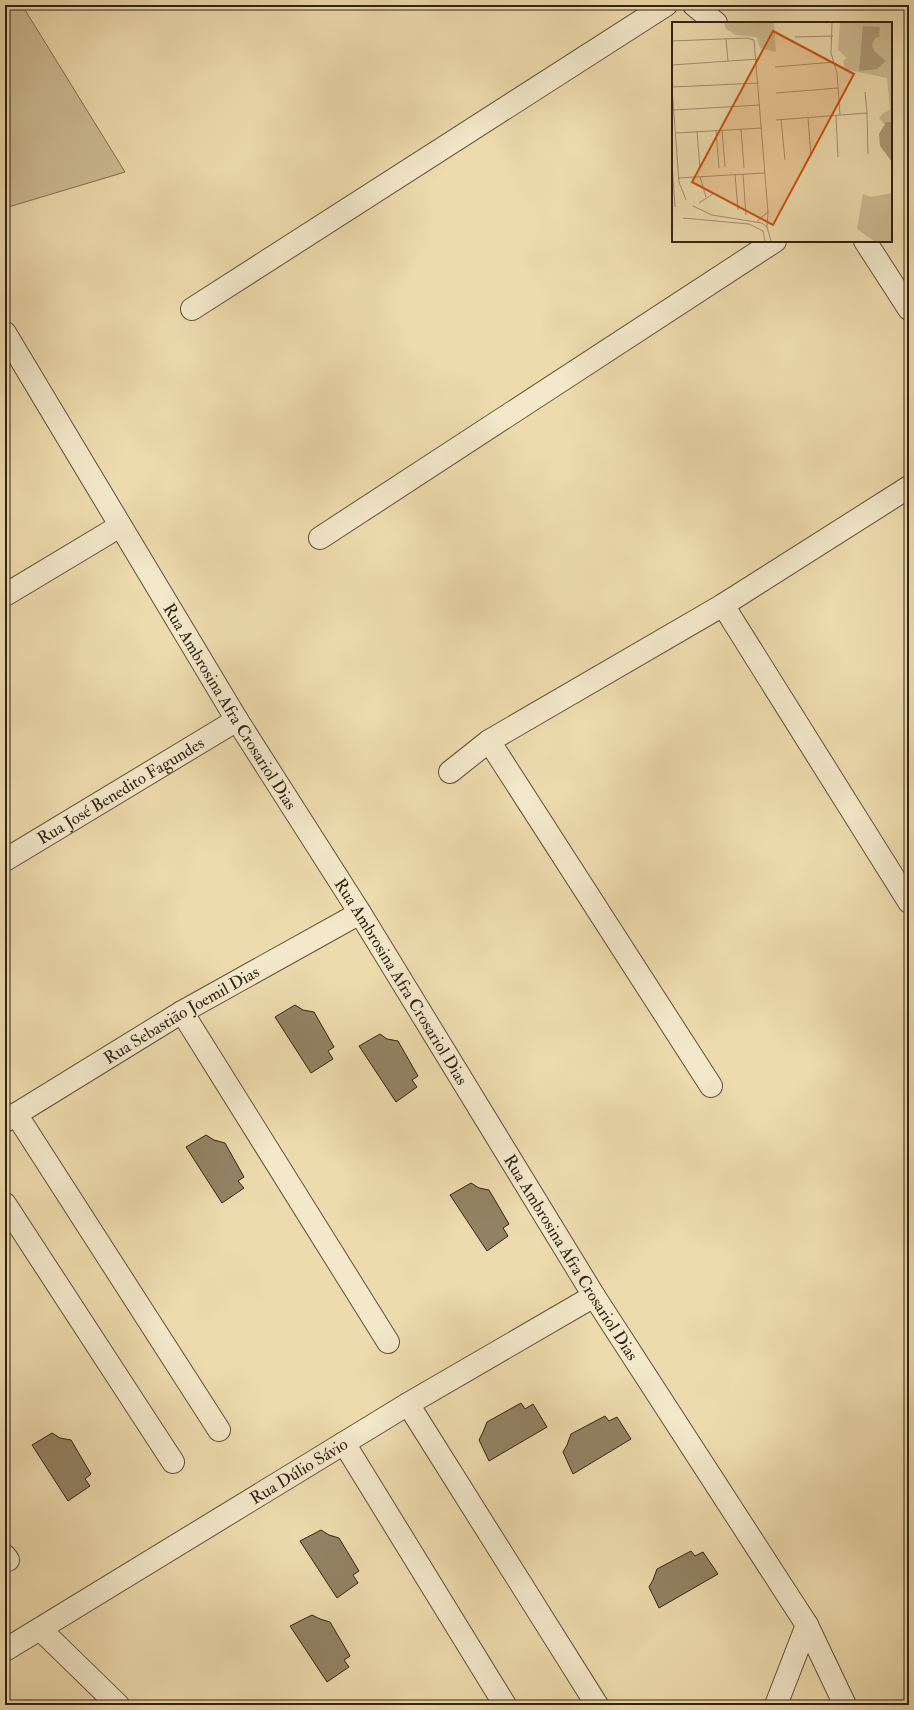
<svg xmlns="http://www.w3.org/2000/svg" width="914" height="1710" viewBox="0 0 914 1710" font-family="'IM FELL Double Pica',serif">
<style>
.green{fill:#cdbc93;stroke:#807054}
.building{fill:#938364;stroke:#322315}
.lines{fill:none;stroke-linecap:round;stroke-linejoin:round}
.minor-casing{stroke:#61513b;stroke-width:24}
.minor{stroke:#f3e8ca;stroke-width:22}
.labels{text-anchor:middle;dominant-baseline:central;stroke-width:3.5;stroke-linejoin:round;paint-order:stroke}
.street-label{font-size:17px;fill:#322315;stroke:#f3e8ca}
.inset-road{fill:none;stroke:#a29170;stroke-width:1}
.view{fill:#cd510d;fill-opacity:0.15;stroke:#cd510d;stroke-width:2}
.inset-edge{fill:none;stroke:#322315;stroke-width:2}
</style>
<rect width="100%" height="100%" fill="#eddbad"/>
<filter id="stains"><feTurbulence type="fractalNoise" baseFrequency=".005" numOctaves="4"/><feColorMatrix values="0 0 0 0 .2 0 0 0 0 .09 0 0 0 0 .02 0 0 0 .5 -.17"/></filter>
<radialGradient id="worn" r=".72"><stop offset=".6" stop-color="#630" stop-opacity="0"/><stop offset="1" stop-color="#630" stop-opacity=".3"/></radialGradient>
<polygon class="green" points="5,5 22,5 125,172 5,208"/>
<g class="building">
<polygon points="295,1005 303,1010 314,1012 334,1047 328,1051 333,1059 311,1073 275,1017"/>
<polygon points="380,1034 387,1039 398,1041 418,1076 412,1080 417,1087 396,1102 359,1046"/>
<polygon points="206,1135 214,1140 225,1143 244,1177 238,1181 244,1188 222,1203 186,1147"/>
<polygon points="471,1183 479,1188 489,1190 509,1224 503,1228 508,1236 487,1251 450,1195"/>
<polygon points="521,1403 525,1409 533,1404 547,1427 489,1461 479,1440 483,1432 487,1422"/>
<polygon points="605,1416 609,1421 617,1417 631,1439 573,1474 563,1452 567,1445 571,1434"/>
<polygon points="52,1433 60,1438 71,1440 91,1474 85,1479 90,1486 68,1501 32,1445"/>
<polygon points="321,1530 329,1535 339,1538 359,1571 353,1575 358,1583 337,1598 300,1541"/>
<polygon points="691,1551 695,1556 703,1552 718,1574 659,1608 649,1587 653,1580 657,1569"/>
<polygon points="312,1615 320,1619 330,1622 350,1656 344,1660 349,1667 327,1682 290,1626"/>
</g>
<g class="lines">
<defs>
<g id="minor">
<polyline points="694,5 716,23"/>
<polyline points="865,241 909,309"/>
<polyline points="192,309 666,5"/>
<path id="s1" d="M5,333L237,720L360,913L594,1296L807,1625"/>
<polyline points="320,538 775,241"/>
<polyline points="5,595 120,526"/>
<polyline points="723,605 909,902"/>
<polyline points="489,741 711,1086"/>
<polyline points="450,772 489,741 723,605 909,487"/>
<path id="s2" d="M5,860L237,720"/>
<polyline points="182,1012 388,1342"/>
<polyline points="16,1114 219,1430"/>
<path id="s3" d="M5,1121L182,1012L360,913"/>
<polyline points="5,1204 173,1462"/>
<polyline points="408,1404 597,1705"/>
<polyline points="344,1443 505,1705"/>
<polyline points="5,1556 8,1560"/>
<polyline points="40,1629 118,1705"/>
<path id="s4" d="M5,1650L408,1404L594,1296"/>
<polyline points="776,1705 807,1625 845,1705"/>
</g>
</defs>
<use href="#minor" class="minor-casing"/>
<use href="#minor" class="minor"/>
</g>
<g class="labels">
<g class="street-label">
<text stroke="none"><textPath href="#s1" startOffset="436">Rua Ambrosina Afra Crosariol Dias</textPath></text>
<text stroke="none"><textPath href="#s2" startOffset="135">Rua José Benedito Fagundes</textPath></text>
<text stroke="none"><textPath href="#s1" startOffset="760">Rua Ambrosina Afra Crosariol Dias</textPath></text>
<text stroke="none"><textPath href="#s3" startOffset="206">Rua Sebastião Joemil Dias</textPath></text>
<text stroke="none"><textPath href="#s1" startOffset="1084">Rua Ambrosina Afra Crosariol Dias</textPath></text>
<text stroke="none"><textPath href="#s4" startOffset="344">Rua Dúlio Sávio</textPath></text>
</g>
</g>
<g transform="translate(672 22)">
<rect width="220" height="220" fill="#eddbad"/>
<path d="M52,1H102L104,30L88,26L85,15L64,13L54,7ZM168,1H220V99L212,102L207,96L211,91L218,88L215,56L173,47L171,39L175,36L166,28ZM220,171V219H202L185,207L191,172L199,175Z" fill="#cdbc93"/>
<path d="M191,4L208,5L207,15L203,16L200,23L202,29L214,39L205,47L187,49ZM214,100H220V140L208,124L207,112Z" fill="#ad9c79"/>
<path class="inset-road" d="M160,1L159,31L165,51L168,93M123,15L161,14M54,17L56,39M0,19L75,16L82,18L96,190M0,43L86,37M103,45L162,40M0,65L87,61M0,66L7,160L14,178M104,71L166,66M2,88L88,83M195,91L196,132M164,94L166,135M136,96L139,135M109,97L113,138M104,98L195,91L193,70M69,107L72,146M44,108L47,146M50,108L53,145M25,109L28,147M4,111L90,106M0,142L3,185M63,152L66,188M71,152L74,193M28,155L34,175M6,156L93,151M27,181L42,171M21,184L40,193L90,201L95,205L99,219M11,196L77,202L91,209L93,219M85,199L96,190L95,205"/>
<path class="view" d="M101,9L182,52L101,203L20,160Z"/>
<rect width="220" height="220" class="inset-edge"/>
</g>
<rect width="914" height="1710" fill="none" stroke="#eddbad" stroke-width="20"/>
<rect x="6" y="6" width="902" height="1698" fill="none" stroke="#322315" stroke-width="2"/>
<rect x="10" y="10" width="894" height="1690" fill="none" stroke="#322315"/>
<rect width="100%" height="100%" filter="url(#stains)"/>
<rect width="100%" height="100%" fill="url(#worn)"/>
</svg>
